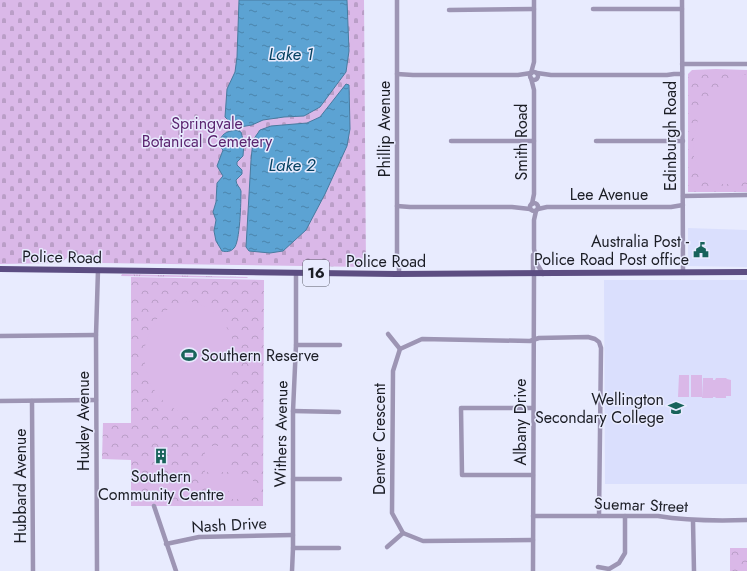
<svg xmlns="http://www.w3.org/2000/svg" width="747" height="571" viewBox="0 0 747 571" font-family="Jost,sans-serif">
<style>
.built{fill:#dadffd}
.grass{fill:url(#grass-tufts)}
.cemetery{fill:url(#cemetery-stones)}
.park{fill:url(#park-crowns)}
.pitch{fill:#dab8e8}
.water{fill:url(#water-ripples);stroke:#487b9f}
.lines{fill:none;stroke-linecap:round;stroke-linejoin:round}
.stream{stroke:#487b9f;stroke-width:1.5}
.minor{stroke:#9d95b4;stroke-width:4.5}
.major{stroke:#5c4d82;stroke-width:6}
.labels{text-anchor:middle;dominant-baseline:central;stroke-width:3;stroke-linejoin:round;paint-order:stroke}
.shield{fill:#e8ebfe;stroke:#585b66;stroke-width:1}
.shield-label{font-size:15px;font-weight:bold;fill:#1b1d25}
.park-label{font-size:16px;fill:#5b2570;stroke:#e8ebfe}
.street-label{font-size:16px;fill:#1b1d25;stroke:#e8ebfe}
.poi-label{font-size:16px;fill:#1b1d25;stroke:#e8ebfe;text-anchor:end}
.water-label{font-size:17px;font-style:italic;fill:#064161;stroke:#e8ebfe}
</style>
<defs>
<pattern id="grass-tufts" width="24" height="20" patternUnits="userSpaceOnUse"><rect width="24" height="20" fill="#dab8e8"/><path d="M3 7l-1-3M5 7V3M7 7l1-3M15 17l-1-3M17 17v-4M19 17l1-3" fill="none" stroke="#ba9ec7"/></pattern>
<pattern id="cemetery-stones" width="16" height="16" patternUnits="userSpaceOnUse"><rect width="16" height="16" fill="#dab8e8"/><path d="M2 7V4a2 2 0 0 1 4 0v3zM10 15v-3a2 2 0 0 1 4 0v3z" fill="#ba9ec7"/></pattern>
<pattern id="park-crowns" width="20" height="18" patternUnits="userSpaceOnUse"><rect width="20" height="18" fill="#dab8e8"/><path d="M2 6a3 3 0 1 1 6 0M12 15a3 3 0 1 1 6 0" fill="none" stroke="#ba9ec7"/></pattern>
<pattern id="water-ripples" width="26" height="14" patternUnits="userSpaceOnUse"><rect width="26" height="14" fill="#5ca3d3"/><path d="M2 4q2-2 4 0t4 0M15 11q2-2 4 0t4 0" fill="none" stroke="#4b84ab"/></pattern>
</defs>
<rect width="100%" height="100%" fill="#e8ebfe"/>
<g class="built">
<polygon points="688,228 747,230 747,267 689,266 688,266"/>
<polygon points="604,280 747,280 747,484 605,484"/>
</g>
<polygon class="grass" points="122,274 248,277 247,278 121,276"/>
<polygon class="cemetery" points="0,0 364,0 366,267 101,263 89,256 68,257 61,263 0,264"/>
<g class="park">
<polygon points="716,69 747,70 747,192 688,192 688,74 692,70"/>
<polygon points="131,277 264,280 263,506 131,506 131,460 102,459 103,423 131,423"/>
<rect x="730" y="548" width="17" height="23"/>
</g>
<g class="pitch">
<polygon points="743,75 747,75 747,181 735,184 720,184 708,179 698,167 694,157 693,142 696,127 700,112 712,96 729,81"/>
<polygon points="189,301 207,307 222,318 232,338 235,363 228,389 214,404 200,413 179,412 164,402 151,386 145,365 145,346 150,331 158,317 172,306"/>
<polygon points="679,375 689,375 689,397 678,397"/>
<rect x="691" y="375" width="11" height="22"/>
<polygon points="703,378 713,378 713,380 715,380 716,378 726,378 727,379 731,380 731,396 726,396 726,398 716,398 715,397 713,397 713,398 702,398"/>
<rect x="205" y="446" width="24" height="26"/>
<polygon points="206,474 228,474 228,499 206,498"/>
<rect x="231" y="474" width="22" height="25"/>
</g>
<g class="water">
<polygon points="239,0 347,0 349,51 346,72 320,107 304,116 284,117 263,120 252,125 240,127 231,123 225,117 227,89 235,72 237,57"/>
<polygon points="346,84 349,85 350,129 347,146 325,194 306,230 283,251 270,253 249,251 246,247 251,160 253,140 260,130 271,126 307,123 320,117"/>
<path d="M236,130L241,132L244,143L243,156L237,162V165L242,170V174L236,180C236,185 240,187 241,191C241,201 240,243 234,248C231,252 226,252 222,251L216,241L214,231L216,220L213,212L216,202L217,183L223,176L217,166L223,150L218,145C222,133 225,132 236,130Z"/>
</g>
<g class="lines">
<polyline class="stream" points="239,131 240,127"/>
<g class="minor">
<polyline points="397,0 397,257 399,262 399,274"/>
<polyline points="682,0 683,272"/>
<polyline points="593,9 682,9"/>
<polyline points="449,10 534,9"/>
<polyline points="682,64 747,64"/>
<circle cx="534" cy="76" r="4"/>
<polyline points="531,73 534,62 534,0"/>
<polyline points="537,73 551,75 667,75 674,74 682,74"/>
<polyline points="397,74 413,75 518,75 531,73"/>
<polyline points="531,78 534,90 534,194 532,204"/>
<polyline points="451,141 534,141"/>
<polyline points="596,141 683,141"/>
<polyline points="683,196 747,195"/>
<circle cx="534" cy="207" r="4"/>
<polyline points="397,206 410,207 512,207 530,209"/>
<polyline points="538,209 547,207 671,207 683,205"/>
<polyline points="536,211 534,220 534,249 537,264 543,274"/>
<polyline points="533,255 533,274"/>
<polyline points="388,334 400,349"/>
<polyline points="0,336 96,335"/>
<polyline points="296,345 340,345"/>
<polyline points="0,401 96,400"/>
<polyline points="32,401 33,571"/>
<polyline points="293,411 339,412"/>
<polyline points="533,475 462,475 461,408 533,408"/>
<polyline points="293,479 340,479"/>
<polyline points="154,506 176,571"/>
<path d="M533,516H658C688,521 717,521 747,520"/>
<polyline points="693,521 694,571"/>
<polyline points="533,540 423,541 403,533 392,513 393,371 400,349 422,339 530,341 539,338 588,337 595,339 599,342 601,348 599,516"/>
<polyline points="166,544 199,537 293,535"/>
<polyline points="387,547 403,533"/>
<polyline points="293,548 339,548"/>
<polyline points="598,567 609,569 619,563 625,553 625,516"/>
<polyline points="97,571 96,335 98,270"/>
<polyline points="292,571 293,548 293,411 296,345 296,273"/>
<polyline points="533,571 534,274"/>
</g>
<polyline class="major" points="0,269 396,274 747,272"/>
</g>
<defs>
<symbol id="civic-bare" viewBox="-9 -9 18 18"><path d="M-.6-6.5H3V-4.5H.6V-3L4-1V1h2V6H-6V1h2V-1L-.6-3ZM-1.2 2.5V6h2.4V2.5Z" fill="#18635a" stroke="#e8ebfe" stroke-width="2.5" paint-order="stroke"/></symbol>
<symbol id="stadium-bare" viewBox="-9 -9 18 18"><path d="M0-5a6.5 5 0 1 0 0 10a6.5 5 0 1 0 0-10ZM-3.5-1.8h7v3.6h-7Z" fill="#18635a" stroke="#e8ebfe" stroke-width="2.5" paint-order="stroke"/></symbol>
<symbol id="school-bare" viewBox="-9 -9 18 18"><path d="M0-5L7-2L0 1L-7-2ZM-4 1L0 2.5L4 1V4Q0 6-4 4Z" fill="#18635a" stroke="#e8ebfe" stroke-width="2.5" paint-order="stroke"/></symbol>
<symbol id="building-bare" viewBox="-9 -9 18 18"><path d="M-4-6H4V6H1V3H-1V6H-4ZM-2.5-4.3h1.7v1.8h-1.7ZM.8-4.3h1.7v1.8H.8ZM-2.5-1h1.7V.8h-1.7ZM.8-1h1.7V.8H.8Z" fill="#18635a" stroke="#e8ebfe" stroke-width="2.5" paint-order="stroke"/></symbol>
</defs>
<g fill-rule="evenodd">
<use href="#civic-bare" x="690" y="239" width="22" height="22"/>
<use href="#stadium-bare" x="178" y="344" width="22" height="22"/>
<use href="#school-bare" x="665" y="397" width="22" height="22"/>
<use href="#building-bare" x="150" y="445" width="22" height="22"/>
</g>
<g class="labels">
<rect class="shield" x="303" y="260" width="26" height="26" rx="3"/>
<g class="shield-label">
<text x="316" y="273">16</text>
</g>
<g class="park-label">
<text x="207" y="123">Springvale<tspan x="207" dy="18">Botanical Cemetery</tspan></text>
</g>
<g class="street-label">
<text transform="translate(384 129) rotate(-90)">Phillip Avenue</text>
<text transform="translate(670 136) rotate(-90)">Edinburgh Road</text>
<text transform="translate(521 142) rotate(-90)">Smith Road</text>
<text x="609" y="194">Lee Avenue</text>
<text transform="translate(62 257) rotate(1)">Police Road</text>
<text x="386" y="261">Police Road</text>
<text transform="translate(83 421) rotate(-90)">Huxley Avenue</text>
<text transform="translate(520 422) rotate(-90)">Albany Drive</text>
<text transform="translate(281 434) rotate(-89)">Withers Avenue</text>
<text transform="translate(379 439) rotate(-90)">Denver Crescent</text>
<text transform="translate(20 486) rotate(-90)">Hubbard Avenue</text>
<text transform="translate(641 505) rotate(2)">Suemar Street</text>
<text transform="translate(229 525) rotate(-3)">Nash Drive</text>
</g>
<g class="poi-label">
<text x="689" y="241">Australia Post -<tspan x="689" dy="18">Police Road Post office</tspan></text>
<text x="201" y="355" text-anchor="start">Southern Reserve</text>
<text x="664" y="399">Wellington<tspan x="664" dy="18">Secondary College</tspan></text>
<text x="161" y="476" text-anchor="middle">Southern<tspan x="161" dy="18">Community Centre</tspan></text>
</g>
<g class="water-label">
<text x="291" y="54">Lake 1</text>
<text x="292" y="165">Lake 2</text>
</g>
</g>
</svg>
